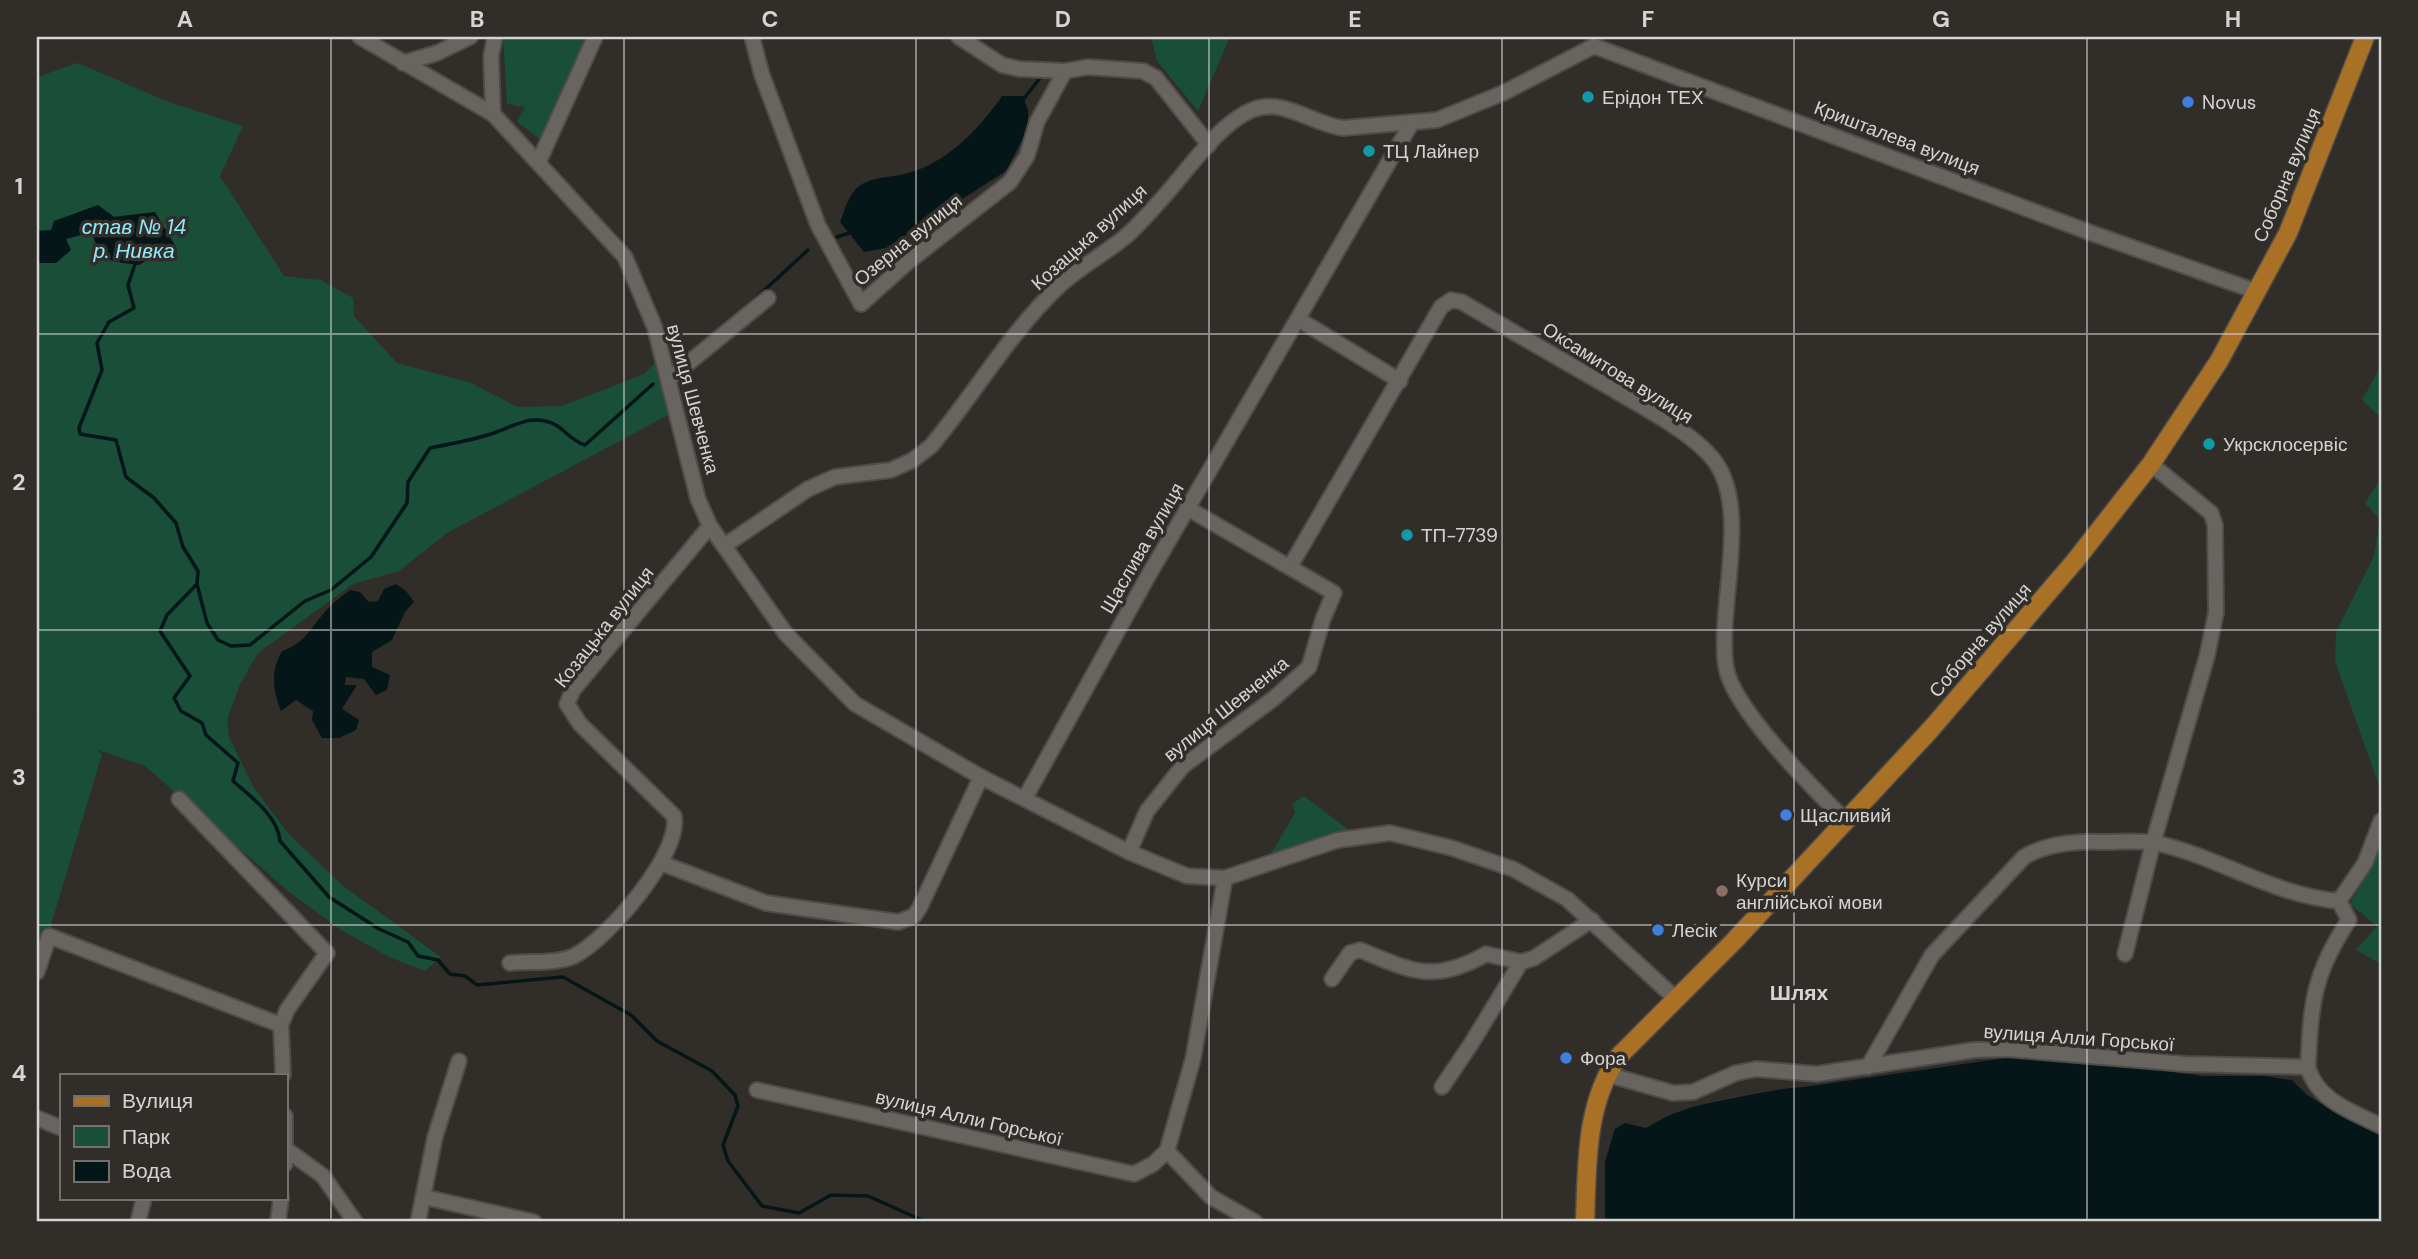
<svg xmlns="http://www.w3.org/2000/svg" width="2418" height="1259" viewBox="0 0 2418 1259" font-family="'DM Sans',sans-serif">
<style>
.green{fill:#194e38}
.water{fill:#051619}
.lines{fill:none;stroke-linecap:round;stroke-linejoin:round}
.stream{stroke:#051619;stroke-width:3.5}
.minor-casing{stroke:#4e4b48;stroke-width:18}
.major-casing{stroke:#4e4b48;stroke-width:21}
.minor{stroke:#686460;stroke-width:14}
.major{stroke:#a87126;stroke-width:18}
.grid{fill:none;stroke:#d6d4d2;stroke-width:2;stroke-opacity:0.55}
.culture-dot{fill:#0f9aa8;stroke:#312e2a;stroke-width:2.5}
.shop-dot{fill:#3f7fe0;stroke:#312e2a;stroke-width:2.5}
.education-dot{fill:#8d6e63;stroke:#312e2a;stroke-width:2.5}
.labels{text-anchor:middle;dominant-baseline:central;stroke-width:7;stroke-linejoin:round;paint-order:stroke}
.poi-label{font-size:19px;fill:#d6d4d2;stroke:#312e2a;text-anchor:start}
.street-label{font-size:19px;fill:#d6d4d2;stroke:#312e2a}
.water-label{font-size:21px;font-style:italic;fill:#8eebfb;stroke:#312e2a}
.neighbourhood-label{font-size:21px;font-weight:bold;fill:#d6d4d2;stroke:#312e2a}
.neatline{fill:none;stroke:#d6d4d2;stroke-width:2.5}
.grid-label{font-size:23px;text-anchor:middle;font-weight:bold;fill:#d6d4d2}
</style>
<rect width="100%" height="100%" fill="#312e2a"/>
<g class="green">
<polygon points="503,37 591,37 547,144 517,122 525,107 507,104"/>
<polygon points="1151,37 1230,37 1198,111 1157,61"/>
<polygon points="78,63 166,101 243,126 220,176 284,276 321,280 353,298 354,316 397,363 471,383 518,407 562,406 644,374 659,359 674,412 447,533 399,571 353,584 258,653 240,684 227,720 229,737 254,788 289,834 342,885 441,957 425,971 389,957 341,930 288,891 145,766 95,749 102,754 37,972 37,715 42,717 37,713 37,263 56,263 66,239 92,232 96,249 110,261 139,265 157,254 177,248 155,212 114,217 98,206 51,230 37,231 37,77"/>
<polygon points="2381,366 2381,418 2362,400"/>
<polygon points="2381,478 2381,791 2335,661 2336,632 2374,556 2380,520 2365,503"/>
<polygon points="1304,796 1350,831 1273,857 1272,852 1295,813 1292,804"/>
<polygon points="2381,847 2381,964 2356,950 2377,926 2350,904"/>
</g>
<g class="water">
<path d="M1002,96H1023L1028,110V129L1006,171L886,248L864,252L840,222C845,210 849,192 861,185C872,177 894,177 908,173C948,162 979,129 1002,96Z"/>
<path d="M98,205L114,217L155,212L177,249L157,254L139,265C109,261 101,262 92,232L66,239L71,250L56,263H37V231L51,230L54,221Z"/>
<path d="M396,584L406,591L414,602L405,612L392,640L372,652V667L390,675L387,690L376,695L364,679L346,677L345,685H357L342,709L359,720L356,730L339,738H322L312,720L313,711L296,700L281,711C273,689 270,672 282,651C305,643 309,630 324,613C331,604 341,597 350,590L360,592L369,602L378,601L384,589Z"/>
<path d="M2012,1057L2105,1063L2203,1076H2264L2292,1080L2307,1095L2348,1120L2375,1129L2381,1137V1222H1605V1161L1615,1129L1625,1123L1646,1128C1684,1105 1703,1105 1744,1096C1765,1092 1783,1088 1804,1087Z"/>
</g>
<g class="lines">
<g class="stream">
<polyline points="1022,101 1040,78"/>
<polyline points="837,237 852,232"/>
<path d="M136,261L128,285L134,308L109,322L97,343L102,370L79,428L80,434L116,440L126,477L154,498L176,523L183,547L198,571L197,584L167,615L160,631L190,676L174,698L181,711L202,723L206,735L238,763L233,781C251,797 278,816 280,841L329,897L379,929L408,942L418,956L438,960L450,974L465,976L477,985L563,977L631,1015L657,1041L712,1071L735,1095L738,1106L723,1145L728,1161L762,1206L799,1213L831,1195L868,1196L926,1222"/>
<polyline points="743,310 808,250"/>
<path d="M197,584L207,623L218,640L231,646L250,645L305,601L331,590L371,557L407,503L408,482L430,448C451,444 473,440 494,433C512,427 525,417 545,421C563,424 568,440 585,445L653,384"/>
</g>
<defs>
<g id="minor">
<polyline points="360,37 493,114 625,257 655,328 698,499 710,526 786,634 855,704 981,777 1129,852 1187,876 1225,878 1338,840 1390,833 1452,848 1513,869 1567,899 1675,998"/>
<polyline points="752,37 762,75 818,225 861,304 908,262 1010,182 1027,156 1037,122 1065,71"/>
<polyline points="959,37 1002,65 1020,69 1065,71 1088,67 1143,71 1156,78 1209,145"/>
<polyline points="403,63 437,53 470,37"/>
<polyline points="493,114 491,56 495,37"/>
<polyline points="539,161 595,37"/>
<polyline points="1298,319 1400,381"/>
<polyline points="669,379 768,298"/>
<path d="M724,546L808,489L835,477L891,470L913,460L931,446C974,395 1008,335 1057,288C1078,268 1103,255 1125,237C1137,227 1148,214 1158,203C1184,176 1217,124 1252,110C1284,97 1313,125 1343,128L1437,120L1503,93L1594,46L2094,234L2258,292"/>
<path d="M1291,565L1441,307L1451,300L1462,302C1511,331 1560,359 1609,387C1639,405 1696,434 1716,463C1750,512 1717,610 1726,667C1732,708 1815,790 1845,820"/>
<polyline points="1025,798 1147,578 1411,124"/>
<polyline points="179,799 327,953 287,1010 281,1025 283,1075"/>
<polyline points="1129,852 1147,811 1183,766 1273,699 1309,667 1323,619 1334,593 1187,508"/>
<polyline points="661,863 766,903 898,922 914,916 920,907 981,777"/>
<polyline points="2339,901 2365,863 2381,821"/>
<polyline points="2125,954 2153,843 2207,656 2216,613 2215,525 2211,513 2151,464"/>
<path d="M510,963C529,961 557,964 574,956C607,940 682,853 674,816L580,724L567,704L573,690L710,526"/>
<polyline points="37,972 49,936 281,1025"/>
<path d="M1332,979L1350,953L1360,950C1411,971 1434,984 1486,954L1521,962"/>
<path d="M2308,1067C2316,1100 2353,1112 2381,1126"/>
<path d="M1606,1074L1673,1093L1693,1092L1736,1073L1756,1069L1817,1074L1974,1050L2006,1049L2186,1064L2308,1067C2311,1003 2313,974 2349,920L2339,901C2275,896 2219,857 2156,843C2139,840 2119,842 2102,842C2076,841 2046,844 2024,857L1932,955L1868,1067"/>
<polyline points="1442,1087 1471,1044 1521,962 1534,958 1592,920"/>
<polyline points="757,1090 1134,1174 1153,1164 1167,1151 1193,1059 1225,878"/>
<polyline points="285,1116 285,1164"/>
<polyline points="37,1118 61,1128"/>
<polyline points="287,1150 323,1176 355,1222"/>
<polyline points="1167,1151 1211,1197 1255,1222"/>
<polyline points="424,1197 534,1222"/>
<polyline points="138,1222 144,1198"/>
<polyline points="278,1222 281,1198"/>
<polyline points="418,1222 435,1137 459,1061"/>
</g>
<path id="major" d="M1585,1222C1587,1166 1585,1103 1619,1056L1735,940L1931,729L2075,561L2151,464L2219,361L2288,233L2365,37"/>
</defs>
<use href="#minor" class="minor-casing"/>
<use href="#major" class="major-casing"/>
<use href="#minor" class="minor"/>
<use href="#major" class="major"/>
</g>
<path class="grid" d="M331,37V1222M624,37V1222M916,37V1222M1209,37V1222M1502,37V1222M1794,37V1222M2087,37V1222M37,334H2381M37,630H2381M37,925H2381"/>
<g class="culture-dot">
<circle cx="1588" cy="97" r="7"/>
<circle cx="1369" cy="151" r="7"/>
<circle cx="2209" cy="444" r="7"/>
<circle cx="1407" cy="535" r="7"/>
</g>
<g class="shop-dot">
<circle cx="2188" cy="102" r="7"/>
<circle cx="1786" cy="815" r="7"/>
<circle cx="1658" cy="930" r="7"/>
<circle cx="1566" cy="1058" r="7"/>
</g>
<circle class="education-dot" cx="1722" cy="891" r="7"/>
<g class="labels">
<g class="poi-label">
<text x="1602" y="97">Ерідон ТЕХ</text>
<text x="2202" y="102">Novus</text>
<text x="1383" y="151">ТЦ Лайнер</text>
<text x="2223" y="444">Укрсклосервіс</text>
<text x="1421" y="535">ТП-7739</text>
<text x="1800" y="815">Щасливий</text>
<text x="1736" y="880">Курси<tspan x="1736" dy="22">англійської мови</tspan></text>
<text x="1672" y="930">Лесік</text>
<text x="1580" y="1058">Фора</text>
</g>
<g class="street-label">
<text transform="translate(1897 138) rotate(21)">Кришталева вулиця</text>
<text transform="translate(2287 175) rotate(-67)">Соборна вулиця</text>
<text transform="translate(1089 237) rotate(-42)">Козацька вулиця</text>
<text transform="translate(908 240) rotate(-39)">Озерна вулиця</text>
<text transform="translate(1618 373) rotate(32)">Оксамитова вулиця</text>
<text transform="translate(693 399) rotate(75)">вулиця Шевченка</text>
<text transform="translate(1142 548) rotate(-60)">Щаслива вулиця</text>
<text transform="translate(604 627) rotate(-52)">Козацька вулиця</text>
<text transform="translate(1980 640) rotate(-49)">Соборна вулиця</text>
<text transform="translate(1226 709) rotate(-39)">вулиця Шевченка</text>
<text transform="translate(2079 1038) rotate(4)">вулиця Алли Горської</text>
<text transform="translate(969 1118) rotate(13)">вулиця Алли Горської</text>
</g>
<g class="water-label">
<text x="134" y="227">став № 14<tspan x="134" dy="24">р. Нивка</tspan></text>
</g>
<g class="neighbourhood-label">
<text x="1799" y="993">Шлях</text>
</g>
</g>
<rect width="2418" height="1259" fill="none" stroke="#312e2a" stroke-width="77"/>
<rect x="60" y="1074" width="228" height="126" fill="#312e2a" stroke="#73706d" stroke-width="2"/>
<rect x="74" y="1096" width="35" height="10" fill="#a87126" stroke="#73706d" stroke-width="2"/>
<text x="122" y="1108" font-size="21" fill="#d6d4d2">Вулиця</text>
<rect x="74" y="1126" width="35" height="21" fill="#194e38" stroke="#73706d" stroke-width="2"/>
<text x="122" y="1144" font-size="21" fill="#d6d4d2">Парк</text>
<rect x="74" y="1161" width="35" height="21" fill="#051619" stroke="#73706d" stroke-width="2"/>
<text x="122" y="1178" font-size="21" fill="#d6d4d2">Вода</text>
<rect x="38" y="38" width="2342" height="1182" class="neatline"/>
<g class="grid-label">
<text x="185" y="27">A</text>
<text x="477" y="27">B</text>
<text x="770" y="27">C</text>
<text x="1063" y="27">D</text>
<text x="1355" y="27">E</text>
<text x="1648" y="27">F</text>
<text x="1941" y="27">G</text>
<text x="2233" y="27">H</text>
<text x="19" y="194">1</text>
<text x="19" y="490">2</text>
<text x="19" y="785">3</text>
<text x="19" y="1081">4</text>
</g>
</svg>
